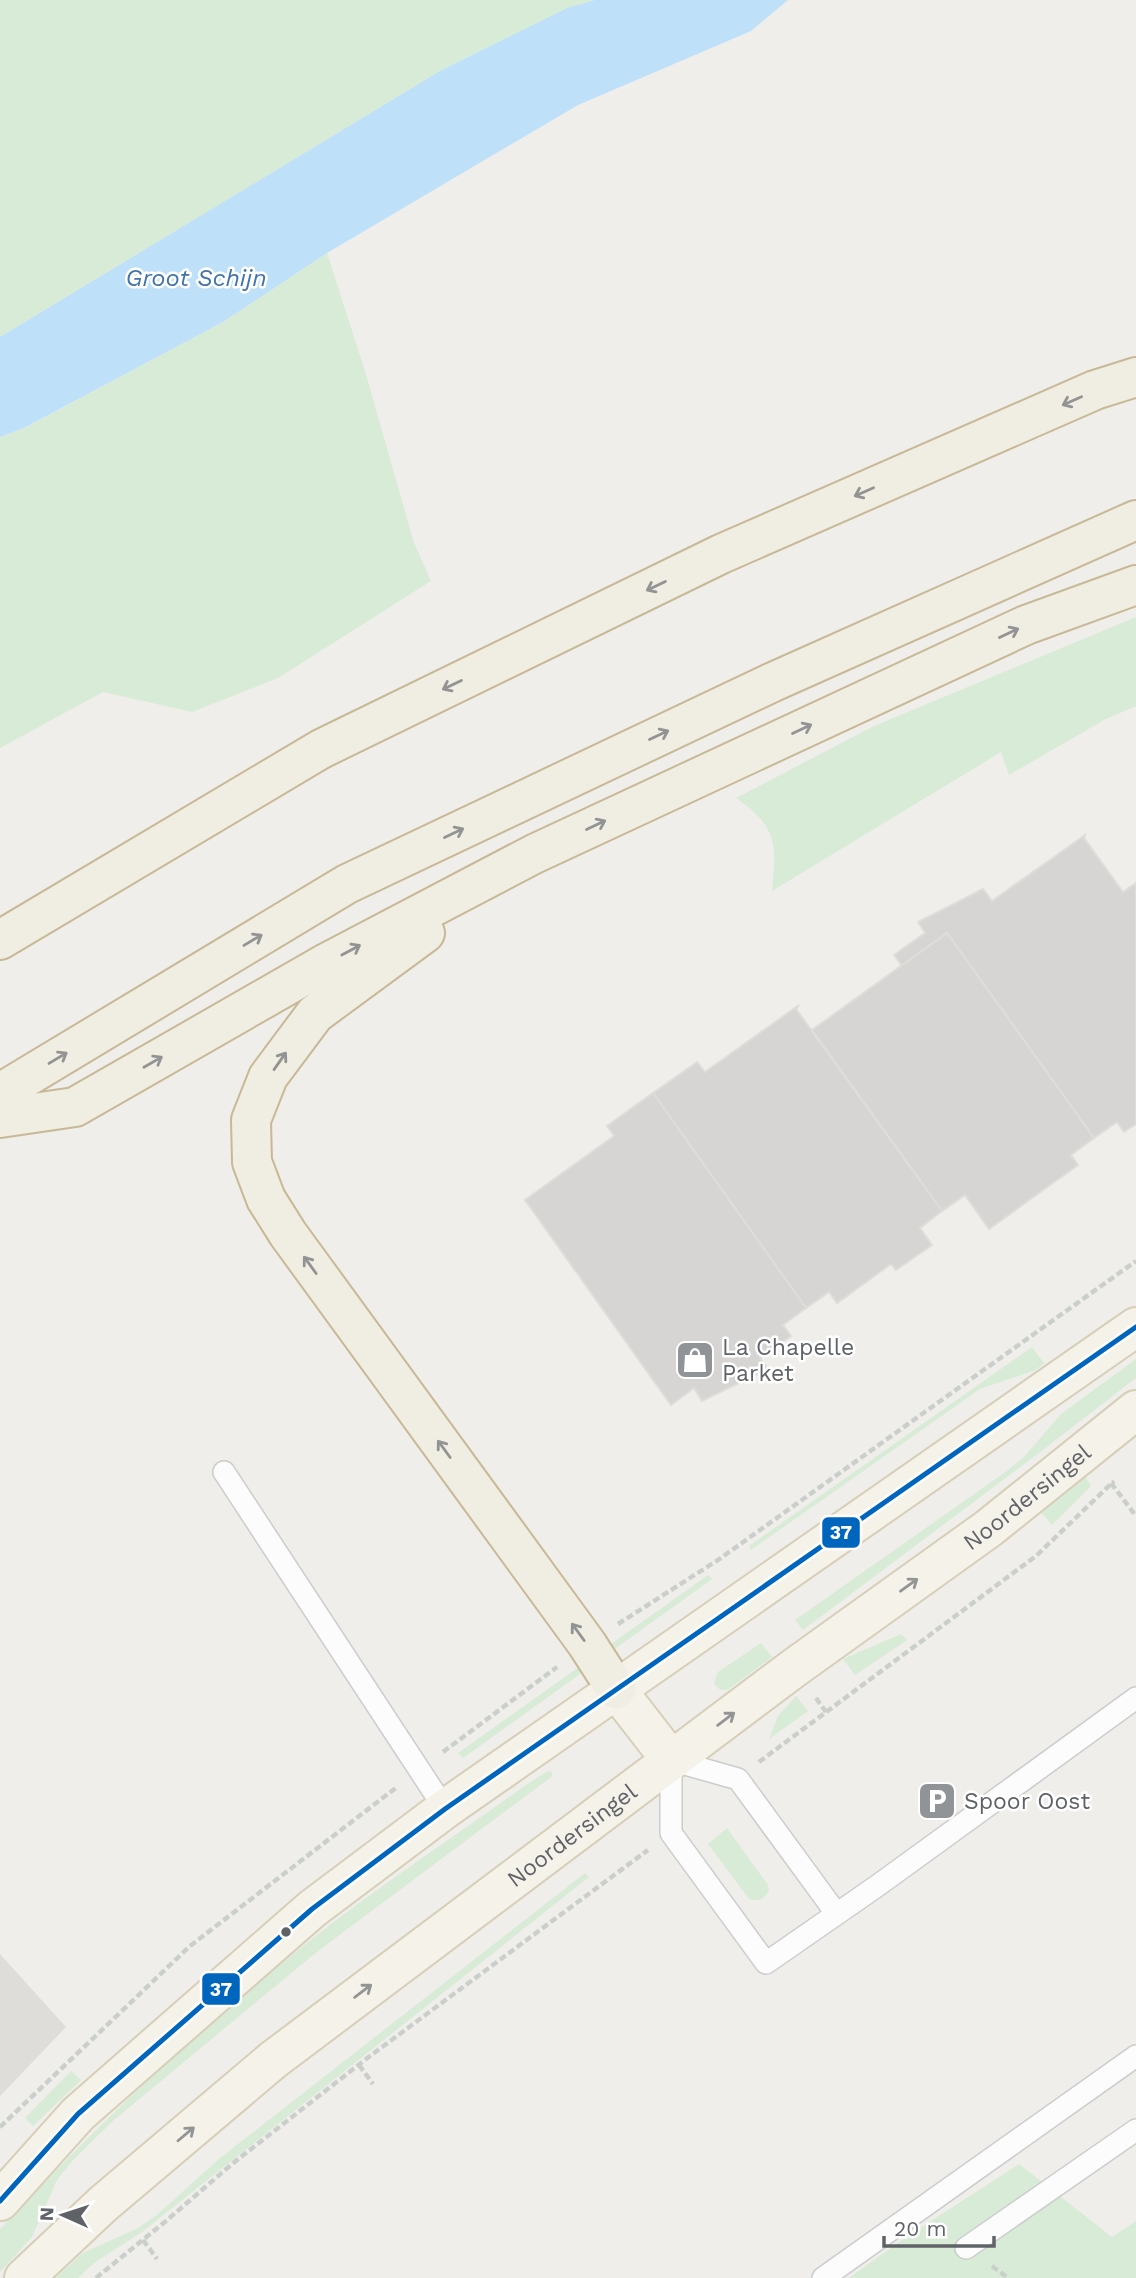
<svg xmlns="http://www.w3.org/2000/svg" width="1136" height="2278" viewBox="0 0 1136 2278" font-family="'Work Sans',sans-serif">
<style>
.industrial{fill:#dfddda}
.green{fill:#d8ebd6}
.water{fill:#bfe0f9}
.building{fill:#d6d5d3;stroke:#deddd9;stroke-width:2}
.lines{fill:none;stroke-linecap:round;stroke-linejoin:round}
.service-casing{stroke:#cbcccc;stroke-width:24}
.primary-casing{stroke:#d7ceb8;stroke-width:42}
.motorway-casing{stroke:#c8b996;stroke-width:42}
.path{stroke:#cacfcc;stroke-width:4.5;stroke-dasharray:7 3.5;stroke-linecap:butt}
.service{stroke:#fdfcfc;stroke-width:21}
.primary{stroke:#f4f2e9;stroke-width:38}
.motorway{stroke:#f0ede3;stroke-width:38}
.bus-1-casing{stroke:#fff;stroke-width:10}
.bus-1{stroke:#0065bd;stroke-width:5}
.oneway{stroke:#929393}
.oneway2{stroke:#939595}
.bus-dot{fill:#5f6368;stroke:#fff;stroke-width:2.5}
.labels{text-anchor:middle;dominant-baseline:central;stroke-width:5;stroke-linejoin:round;paint-order:stroke}
.poi-label{font-size:23px;fill:#5f6368;stroke:#fff;text-anchor:start}
.street-label{font-size:23px;fill:#5f6368;stroke:#fff}
.water-label{font-size:24px;font-style:italic;fill:#4174aa;stroke:#fff}
.line-badge{stroke:#fff;stroke-width:2.5}
.badge-label{font-size:19px;text-anchor:middle;font-weight:bold;fill:#fff}
</style>
<rect width="100%" height="100%" fill="#efeeea"/>
<polygon class="industrial" points="0,1954 66,2027 0,2096"/>
<g class="green">
<polygon points="0,0 595,0 567,8 440,71 0,337"/>
<polygon points="327,253 365,371 414,543 431,581 278,678 192,712 103,692 0,748 0,437 25,428 223,322"/>
<path d="M1136,617V706L1104,720L1009,775L1001,752L772,891C777,843 777,827 736,798L874,726Z"/>
<polygon points="1032,1347 1044,1363 1036,1370 980,1389 751,1550 749,1546"/>
<polygon points="1136,1359 1136,1378 1039,1453 803,1630 795,1620 1004,1473 1024,1457 1061,1414"/>
<polygon points="1085,1476 1091,1486 1052,1525 1039,1510"/>
<polygon points="708,1575 712,1579 463,1758 458,1753"/>
<polygon points="901,1634 907,1640 855,1675 843,1659"/>
<path d="M761,1643L772,1657L729,1689C722,1691 718,1690 714,1683L718,1672Z"/>
<polygon points="796,1696 808,1711 769,1739 778,1716"/>
<path d="M550,1771L553,1774L550,1778L318,1951L114,2120L73,2160L57,2180L32,2237L0,2272V2229C96,2126 196,2031 307,1943C376,1888 451,1839 523,1787L546,1772Z"/>
<path d="M727,1828L768,1885L769,1891C764,1899 758,1902 749,1899L708,1844Z"/>
<polygon points="585,1873 589,1877 142,2232 94,2263 78,2278 55,2278 83,2253 138,2228 158,2214 220,2158"/>
<polygon points="71,2071 81,2080 33,2126 25,2118"/>
<polygon points="1019,2164 1112,2237 1136,2221 1136,2278 849,2278 906,2237"/>
</g>
<polygon class="water" points="595,0 788,0 751,31 578,105 327,253 223,322 24,428 0,437 0,337 440,71 567,8"/>
<g class="building">
<polygon points="1085,835 1084,838 1123,892 1136,883 1136,1124 1124,1132 1117,1122 1094,1138 947,933 902,966 894,955 925,933 918,922 983,889 992,901"/>
<polygon points="947,933 1094,1138 1071,1155 1078,1165 989,1229 965,1195 942,1211 812,1030"/>
<polygon points="799,1005 796,1009 942,1211 920,1228 932,1245 896,1270 891,1264 837,1303 829,1292 806,1308 653,1093 697,1062 705,1072"/>
<polygon points="653,1093 806,1308 783,1325 791,1336 760,1358 768,1369 702,1401 694,1388 671,1405 525,1200 614,1136 607,1126"/>
</g>
<g class="lines">
<defs>
<g id="service">
<polyline points="224,1472 445,1809"/>
<polyline points="836,1913 738,1779 671,1760 671,1833 766,1963 877,1886 1136,1698"/>
<polyline points="966,2248 1136,2130"/>
<polyline points="823,2278 1136,2056"/>
</g>
<g id="primary">
<polyline points="616,1689 671,1760"/>
<polyline points="0,2201 78,2114 312,1909 445,1809 1136,1327"/>
<path id="s1" d="M24,2278L103,2204L273,2060L794,1668L989,1528L1136,1410"/>
</g>
<g id="motorway">
<polyline points="425,933 315,1014 268,1077 251,1120 252,1162 266,1199 288,1234 587,1644 616,1689"/>
<polyline points="0,940 321,749 721,554 1095,390 1136,377"/>
<polyline points="0,1093 347,884 773,682 1136,520"/>
<polyline points="0,1118 75,1107 328,962 534,854 1026,625 1136,585"/>
</g>
</defs>
<use href="#service" class="service-casing"/>
<use href="#primary" class="primary-casing"/>
<use href="#motorway" class="motorway-casing"/>
<g class="path">
<polyline points="1111,1483 1136,1516"/>
<polyline points="618,1624 718,1560 1136,1261"/>
<polyline points="816,1698 826,1712"/>
<polyline points="443,1752 557,1667"/>
<polyline points="759,1762 1036,1556 1114,1481"/>
<polyline points="359,2065 373,2084"/>
<polyline points="0,2127 190,1946 397,1787"/>
<polyline points="143,2240 157,2259"/>
<polyline points="992,2266 1008,2278"/>
<polyline points="96,2278 166,2221 232,2164 366,2059 648,1850"/>
</g>
<use href="#service" class="service"/>
<use href="#primary" class="primary"/>
<use href="#motorway" class="motorway"/>
<defs>
<polyline id="bus-1" points="0,2201 78,2114 312,1909 445,1809 1136,1327"/>
</defs>
<use href="#bus-1" class="bus-1-casing"/>
<use href="#bus-1" class="bus-1"/>
</g>
<defs><path id="oneway-shaft" d="M-6 0H5M1.5-3L5.5 0L1.5 3" fill="none" stroke-width="1.6" stroke-linecap="round" stroke-linejoin="round" transform="scale(1.75)"/></defs>
<g class="oneway">
<use href="#oneway-shaft" transform="translate(1072 401) rotate(156)"/>
<use href="#oneway-shaft" transform="translate(864 492) rotate(156)"/>
<use href="#oneway-shaft" transform="translate(656 586) rotate(154)"/>
<use href="#oneway-shaft" transform="translate(1009 633) rotate(-25)"/>
<use href="#oneway-shaft" transform="translate(452 685) rotate(154)"/>
<use href="#oneway-shaft" transform="translate(802 729) rotate(-25)"/>
<use href="#oneway-shaft" transform="translate(659 735) rotate(-25)"/>
<use href="#oneway-shaft" transform="translate(596 825) rotate(-25)"/>
<use href="#oneway-shaft" transform="translate(454 833) rotate(-25)"/>
<use href="#oneway-shaft" transform="translate(253 940) rotate(-31)"/>
<use href="#oneway-shaft" transform="translate(351 950) rotate(-28)"/>
<use href="#oneway-shaft" transform="translate(58 1058) rotate(-31)"/>
<use href="#oneway-shaft" transform="translate(280 1061) rotate(-55)"/>
<use href="#oneway-shaft" transform="translate(153 1062) rotate(-30)"/>
<use href="#oneway-shaft" transform="translate(310 1265) rotate(-126)"/>
<use href="#oneway-shaft" transform="translate(444 1449) rotate(-126)"/>
<use href="#oneway-shaft" transform="translate(578 1632) rotate(-126)"/>
</g>
<g class="oneway2">
<use href="#oneway-shaft" transform="translate(909 1585) rotate(-36)"/>
<use href="#oneway-shaft" transform="translate(726 1719) rotate(-37)"/>
<use href="#oneway-shaft" transform="translate(363 1991) rotate(-37)"/>
<use href="#oneway-shaft" transform="translate(186 2134) rotate(-40)"/>
</g>
<defs>
<symbol id="shop-square" viewBox="-11 -11 22 22"><rect x="-9" y="-9" width="18" height="18" rx="4" fill="#919496" stroke="#fff"/><path d="M-5-2.5h2.3a2.7 3.5 0 0 1 5.4 0H5L5.5 6h-11ZM-1.5-2.5h3a1.5 2.3 0 0 0-3 0Z" fill="#fff"/></symbol>
<symbol id="parking-square" viewBox="-11 -11 22 22"><rect x="-9" y="-9" width="18" height="18" rx="4" fill="#919496" stroke="#fff"/><path d="M-3.5-5.5H1a3.5 3.5 0 0 1 0 7H-1V5.5H-3.5ZM-1-3.4V-.6H.8a1.4 1.4 0 0 0 0-2.8Z" fill="#fff"/></symbol>
</defs>
<g fill-rule="evenodd">
<use href="#shop-square" x="673" y="1338" width="44" height="44"/>
<use href="#parking-square" x="915" y="1779" width="44" height="44"/>
</g>
<circle class="bus-dot" cx="286" cy="1932" r="6"/>
<g class="labels">
<g class="poi-label">
<text x="722" y="1347">La Chapelle<tspan x="722" dy="26">Parket</tspan></text>
<text x="964" y="1801">Spoor Oost</text>
</g>
<g class="street-label">
<text stroke="none"><textPath href="#s1" startOffset="1272">Noordersingel</textPath></text>
<text stroke="none"><textPath href="#s1" startOffset="705">Noordersingel</textPath></text>
</g>
<g class="water-label">
<text x="196" y="278">Groot Schijn</text>
</g>
</g>
<g class="line-badge">
<rect x="821" y="1516" width="40" height="33" rx="7" fill="#0065bd"/>
<rect x="201" y="1972" width="40" height="34" rx="7" fill="#0065bd"/>
</g>
<g class="badge-label">
<text x="841" y="1539">37</text>
<text x="221" y="1996">37</text>
</g>
<g transform="translate(63 2215) rotate(273)" stroke="#ffffff" stroke-width="5" paint-order="stroke">
<path d="M0-5L12 26L0 18L-12 26Z" fill="#5f6368"/>
<text y="-10" font-size="19" font-weight="bold" text-anchor="middle" fill="#5f6368">N</text>
</g>
<path d="M884 2236v10h110v-10" fill="none" stroke="#5f6368" stroke-width="3.5"/>
<text x="894" y="2236" font-size="21" fill="#5f6368" stroke="#ffffff" stroke-width="5" paint-order="stroke">20 m</text>
</svg>
